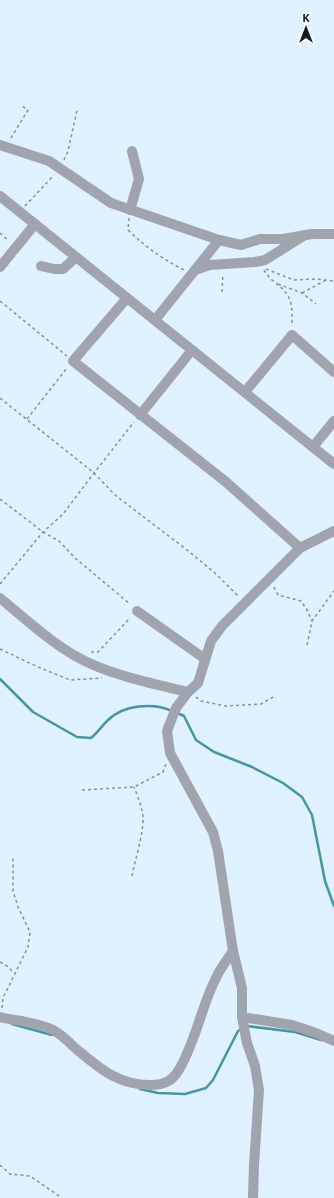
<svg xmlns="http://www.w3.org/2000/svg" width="334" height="1198" viewBox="0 0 334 1198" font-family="'Open Sans',sans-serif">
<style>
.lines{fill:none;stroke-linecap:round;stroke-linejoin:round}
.stream{stroke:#4596a1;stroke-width:2.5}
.path{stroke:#84919b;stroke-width:1.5;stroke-dasharray:3 3;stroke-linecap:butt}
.minor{stroke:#9fa4ae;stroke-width:10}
</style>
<rect width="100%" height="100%" fill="#e0f1ff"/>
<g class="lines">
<g class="stream">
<path d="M0,679L33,712L77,737L91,738C97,733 102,726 108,720C123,705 153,702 172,711"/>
<polyline points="177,713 184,716 196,740 214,752 252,767 283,783 302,797 312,815 325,881 334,906"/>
<polyline points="12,1024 52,1035"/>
<polyline points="246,1026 247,1026 295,1032 321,1040"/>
<polyline points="140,1089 158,1093 185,1094 206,1088 213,1080 238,1031 242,1029"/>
</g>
<g class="path">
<polyline points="11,138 28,110 22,106"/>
<polyline points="64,160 68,151 77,110"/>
<polyline points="25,206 54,175"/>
<path d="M129,218L128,230C147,248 161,258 184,270"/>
<polyline points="0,233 9,241"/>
<polyline points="266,269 294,280 316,279 334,281"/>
<path d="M264,270C270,282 284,286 289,298C293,305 292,318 292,326"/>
<polyline points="278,284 302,293 316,304"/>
<polyline points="222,292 223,274"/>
<polyline points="302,293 326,280"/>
<polyline points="0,301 67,356"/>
<polyline points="0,398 94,473 115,495 187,550 215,573 238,596"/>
<polyline points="27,419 67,368"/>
<polyline points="0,499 43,532 59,541 75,558 130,604"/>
<polyline points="0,584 43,532 63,514 94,473 134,422"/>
<polyline points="274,587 278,595 301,601 307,610 312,621"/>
<polyline points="307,645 312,621 334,591"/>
<polyline points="0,649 38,667 70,680 102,678"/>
<polyline points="92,653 92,652 98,652 130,618"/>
<polyline points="196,697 201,701 226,706 261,704 275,696"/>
<polyline points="82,790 134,787 163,772 166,764"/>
<path d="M132,876C135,860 144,832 143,817C142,807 138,797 134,787"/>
<polyline points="0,962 7,966 14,973"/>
<polyline points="2,1008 3,998 28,947 30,932 18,907 13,891 13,858"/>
<polyline points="0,1165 10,1174 30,1176 62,1198"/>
</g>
<g class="minor">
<polyline points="0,145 49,161 111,203 219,240 155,320"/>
<polyline points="0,196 334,464"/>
<polyline points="130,210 139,179 132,151"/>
<polyline points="219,240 241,245 260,239 283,239 312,234 334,234"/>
<polyline points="41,266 54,269 63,269 76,257"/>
<polyline points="0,267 35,224"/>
<polyline points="195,270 210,265 255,262 265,260 305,235"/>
<polyline points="127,298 73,361 226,482 300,548"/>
<polyline points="245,392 292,335 334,372"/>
<polyline points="140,415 192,350"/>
<polyline points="313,447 334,421"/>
<path d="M0,598C28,621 55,647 89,663C120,677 154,684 188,692"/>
<polyline points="137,611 205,659"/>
<path d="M0,1017C17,1021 37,1022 53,1030C61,1034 68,1041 74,1047C98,1067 117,1085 150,1085C166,1085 174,1080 181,1066C197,1037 202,1004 217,976C221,967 228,959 233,951"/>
<polyline points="242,1017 292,1025 316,1033 334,1041"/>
<polyline points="253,1198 254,1165 259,1090 255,1066 247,1043 242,1017 242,988 233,951 218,851 213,832 170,753 167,731 176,708 188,692 198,683 211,641 222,626 300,548 334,531"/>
</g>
</g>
<g transform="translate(306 28)" stroke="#ffffff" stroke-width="3" paint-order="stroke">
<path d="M0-3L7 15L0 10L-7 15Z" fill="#131a20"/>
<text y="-6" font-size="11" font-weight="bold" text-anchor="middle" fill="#131a20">K</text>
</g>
</svg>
